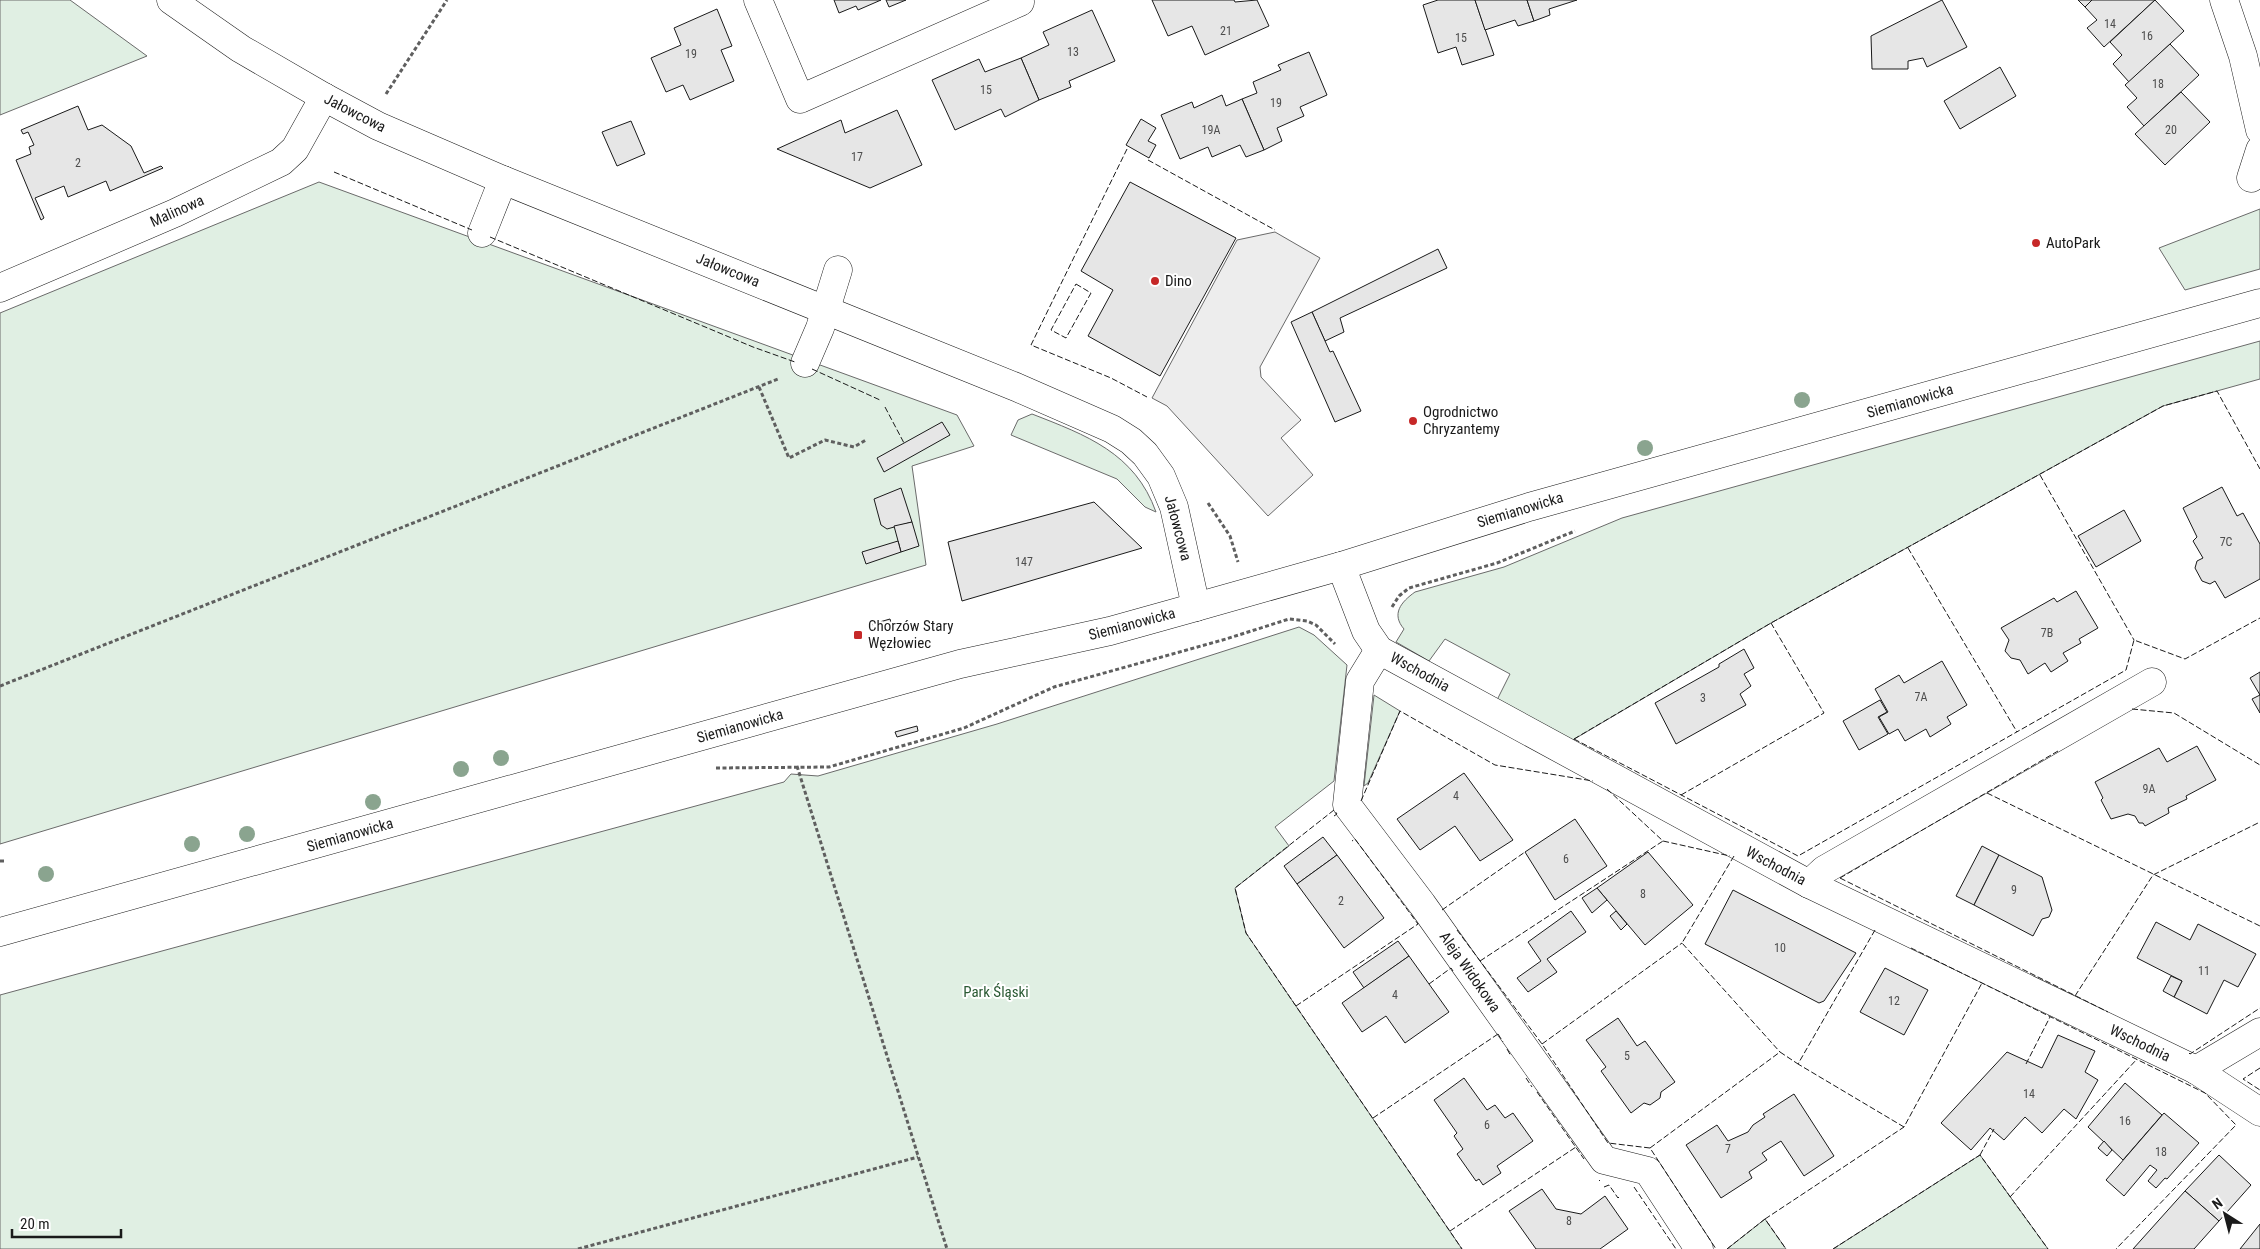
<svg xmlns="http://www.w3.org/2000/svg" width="2260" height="1249" viewBox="0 0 2260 1249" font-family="'Roboto Condensed',sans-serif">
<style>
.green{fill:#e0efe3;stroke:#6a6a6a}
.parking{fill:#ededed;stroke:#6a6a6a}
.building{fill:#e6e6e6;stroke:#1a1a1a}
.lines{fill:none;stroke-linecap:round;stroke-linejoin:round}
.minor-casing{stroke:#1a1a1a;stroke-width:29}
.path{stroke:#5f5f5f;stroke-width:3;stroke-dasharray:4 2.5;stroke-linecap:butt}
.minor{stroke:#fff;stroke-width:28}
.fence{stroke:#1a1a1a;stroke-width:1;stroke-dasharray:6 2.5;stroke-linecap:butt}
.tree{fill:#8aa48f}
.poi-dot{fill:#c62828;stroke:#fff;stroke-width:2}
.labels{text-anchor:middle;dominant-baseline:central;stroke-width:4;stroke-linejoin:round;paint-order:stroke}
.number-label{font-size:12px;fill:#4d4d4d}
.street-label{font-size:15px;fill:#1a1a1a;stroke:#fff}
.poi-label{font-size:15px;fill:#1a1a1a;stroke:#fff;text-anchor:start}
.park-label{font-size:15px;fill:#2b5a34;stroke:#fff}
</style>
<rect width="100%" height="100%" fill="#fff"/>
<g class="green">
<polygon points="0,0 70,0 147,56 0,115"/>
<polygon points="319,182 957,415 974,446 912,466 926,565 0,844 0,313"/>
<polygon points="2260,209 2260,269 2185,290 2159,248"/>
<path d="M2260,341V379L2163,406L1771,623L1571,741L1497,700L1510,674L1445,639L1429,661L1396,642L1404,629C1391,614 1401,602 1415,592L1504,567L1622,518Z"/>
<path d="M1032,414C1086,435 1135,453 1156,512L1145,507L1117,479L1011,435L1018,420Z"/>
<polygon points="1299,627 1314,635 1347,665 1334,781 1275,827 1289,846 1235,888 1246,933 1462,1249 0,1249 0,995 784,782 791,774 818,776 997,724"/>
<polygon points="1374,695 1400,711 1368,783 1364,786"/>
<polygon points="1980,1155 2048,1249 1833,1249"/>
<polygon points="1765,1219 1786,1249 1727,1249"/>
</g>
<polygon class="parking" points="1275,232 1320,258 1260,367 1261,377 1301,420 1281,438 1313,475 1268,516 1167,406 1152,398 1237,240"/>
<g class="building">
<polygon points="834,0 881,0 858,10 856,6 839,13"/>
<polygon points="886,0 906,0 889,7"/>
<polygon points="1152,0 1234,0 1235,2 1257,0 1269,26 1205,55 1192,26 1168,36"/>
<polygon points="1438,0 1475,0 1494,55 1462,65 1456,47 1438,53 1423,5"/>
<polygon points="1475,0 1527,0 1534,21 1518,26 1515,20 1485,30"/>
<polygon points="1527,0 1577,0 1549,9 1550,15 1534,21"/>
<polygon points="1942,0 1967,47 1927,67 1923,58 1908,61 1908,69 1872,69 1871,36"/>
<polygon points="2078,0 2092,0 2085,7"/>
<polygon points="2092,0 2155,0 2104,47 2087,28 2097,20 2085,7"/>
<polygon points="2155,0 2184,31 2129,82 2113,64 2122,55 2110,42"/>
<polygon points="717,9 732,46 721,50 734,81 690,100 683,85 666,92 651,58 681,45 674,28"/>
<polygon points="1092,10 1115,61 1069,81 1071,87 1039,100 1021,58 1049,45 1043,32"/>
<polygon points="2170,44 2199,75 2144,126 2127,107 2137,98 2125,85"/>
<polygon points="1309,52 1327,95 1300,107 1304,116 1277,128 1282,141 1264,150 1242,99 1257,93 1253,82 1281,70 1278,65"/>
<polygon points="1021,58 1039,100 1005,117 1001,109 955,130 932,80 979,59 985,72"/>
<polygon points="2000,67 2016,96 1960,129 1944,101"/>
<polygon points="2181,92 2210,122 2165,165 2135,134"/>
<polygon points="1222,95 1226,106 1242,99 1264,150 1246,157 1240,145 1212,157 1208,147 1180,159 1161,115 1192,102 1194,108"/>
<polygon points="78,106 88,130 102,125 131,146 144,173 161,166 163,168 110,191 106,181 68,197 64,186 35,198 44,218 41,220 16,160 31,154 29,147 34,145 28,132 23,134 21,130"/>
<polygon points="897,110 922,165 870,188 777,149 841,120 845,133"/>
<polygon points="1141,119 1156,128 1148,141 1156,145 1149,158 1126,145"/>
<polygon points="631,121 645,154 617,166 602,132"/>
<polygon points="1130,182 1236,238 1160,376 1088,336 1113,290 1081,271"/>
<polygon points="1438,249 1447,268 1340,318 1344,332 1325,341 1312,312"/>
<polygon points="1312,312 1330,352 1333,351 1361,411 1335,422 1291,322"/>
<polygon points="942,422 950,435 884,472 877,458"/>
<polygon points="2222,487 2237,516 2243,513 2260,544 2260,579 2225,598 2215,581 2210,584 2202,581 2195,568 2197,561 2203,558 2193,541 2197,537 2183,508"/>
<polygon points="901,488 912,522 887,529 881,525 874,499"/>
<polygon points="1094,502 1142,548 962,601 948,542"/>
<polygon points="2124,510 2141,541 2096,567 2078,536"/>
<polygon points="912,522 919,546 901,552 894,526"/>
<polygon points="898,541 901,552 866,564 862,552"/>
<polygon points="2076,591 2098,628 2079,639 2081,643 2063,653 2068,661 2051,672 2045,663 2028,674 2020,660 2011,658 2005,651 2009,640 2001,628 2054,598 2057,602"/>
<polygon points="890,619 892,626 871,632 869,625"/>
<polygon points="1744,649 1754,668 1744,674 1751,686 1740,694 1746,705 1676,744 1655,703 1719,667 1719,664"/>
<polygon points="1942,661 1967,705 1947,717 1951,724 1930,737 1926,729 1905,741 1898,729 1889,734 1879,717 1888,712 1875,689 1899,675 1904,683"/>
<polygon points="2260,672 2260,713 2252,699 2260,695 2250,678"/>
<polygon points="1880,700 1887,712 1878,717 1888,734 1859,750 1843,721"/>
<polygon points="917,726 918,731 897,737 895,732"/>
<polygon points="2197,746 2216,780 2186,796 2187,799 2168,808 2169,813 2145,826 2143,823 2139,823 2135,816 2128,814 2111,819 2101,800 2103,798 2095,782 2159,748 2167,762"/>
<polygon points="1464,773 1513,840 1480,861 1455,826 1420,850 1397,819"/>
<polygon points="1575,819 1607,866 1555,900 1525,852"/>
<polygon points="1323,837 1337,855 1297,884 1284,866"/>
<polygon points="1982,846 1999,855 1974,905 1956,896"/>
<polygon points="1648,852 1693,905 1645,945 1597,888"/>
<polygon points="1337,855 1384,918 1344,948 1297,884"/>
<polygon points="1999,855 2042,877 2052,910 2049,917 2042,919 2033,936 1974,905"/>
<polygon points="1597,888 1607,900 1592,913 1582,898"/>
<polygon points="1733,890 1856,953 1824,1001 1819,1003 1705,944"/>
<polygon points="1571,911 1586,932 1547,959 1557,972 1528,992 1517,978 1541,961 1528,942"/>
<polygon points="1616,911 1627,924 1621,930 1610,916"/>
<polygon points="2156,922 2190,940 2198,924 2256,954 2238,987 2224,980 2207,1014 2174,997 2182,981 2137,958"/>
<polygon points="1398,941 1409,956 1364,988 1353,972"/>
<polygon points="1409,956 1449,1012 1405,1043 1386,1016 1362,1032 1342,1003"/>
<polygon points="1885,968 1928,990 1904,1035 1860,1012"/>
<polygon points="2171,976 2182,981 2174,997 2163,991"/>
<polygon points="1618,1018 1637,1046 1645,1041 1675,1082 1661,1092 1660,1098 1650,1105 1644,1103 1631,1113 1601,1071 1606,1067 1586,1040"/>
<polygon points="2058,1035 2095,1051 2085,1072 2098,1080 2076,1119 2064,1109 2042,1133 2025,1117 2004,1140 1990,1128 1971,1150 1941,1123 2007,1052 2042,1068"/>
<polygon points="1464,1078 1487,1110 1495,1105 1505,1118 1513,1113 1533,1141 1497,1166 1501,1173 1483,1185 1479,1179 1476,1181 1457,1154 1463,1149 1454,1136 1457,1133 1434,1100"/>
<polygon points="2125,1083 2162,1115 2123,1160 2088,1127"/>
<polygon points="1794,1094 1834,1156 1804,1176 1781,1141 1762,1153 1767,1160 1749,1172 1752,1178 1721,1198 1686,1145 1717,1125 1728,1141 1748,1132 1753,1125 1765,1117 1763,1114"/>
<polygon points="2164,1113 2199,1143 2167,1179 2165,1178 2156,1188 2148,1181 2157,1170 2150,1165 2124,1196 2106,1180"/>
<polygon points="2104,1141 2112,1150 2107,1156 2098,1148"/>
<polygon points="2219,1155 2251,1185 2219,1221 2185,1191"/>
<polygon points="1542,1189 1556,1209 1581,1214 1605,1196 1628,1229 1600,1249 1536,1249 1509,1211"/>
<polygon points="2185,1191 2219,1221 2194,1249 2133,1249"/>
<polygon points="2260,1224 2260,1249 2240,1249"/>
</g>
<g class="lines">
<defs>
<g id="minor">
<polyline points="171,0 241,49 324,97 378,126 503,180 1016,387 1112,429 1131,441 1145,454 1161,476 1174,507 1196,607"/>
<polyline points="758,0 800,99 1020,2"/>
<polyline points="2224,0 2243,56 2260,130"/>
<polyline points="2251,178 2260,150"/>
<polyline points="482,233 503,180"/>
<polyline points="0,288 175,213 281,162 295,149 324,97"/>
<polyline points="805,363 820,328 838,270"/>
<polyline points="1341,566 1366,631 1379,650 1809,884 2196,1070 2260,1112"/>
<polyline points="1379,650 1360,681 1347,805 1422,904 1604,1160 1648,1171 1699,1249"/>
<polyline points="1809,884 1824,870 2152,682"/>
<polyline points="0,932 960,664 1110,631 1196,607 1341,566 1529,507 2260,303"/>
<polyline points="2196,1070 2260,1032"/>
</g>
</defs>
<use href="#minor" class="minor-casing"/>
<g class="path">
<polyline points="386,94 447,0"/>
<polyline points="759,387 789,458 825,440 854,447 866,440"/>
<polyline points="1208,503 1230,536 1238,562"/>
<polyline points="1392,607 1399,596 1409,588 1497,563 1575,531"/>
<polyline points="0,686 778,379"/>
<polyline points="797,766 947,1249"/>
<polyline points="716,768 829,767 964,728 1054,687 1226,639 1289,619 1307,621 1316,625 1335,644"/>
<polyline points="0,861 5,861"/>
<polyline points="578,1249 918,1157"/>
</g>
<use href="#minor" class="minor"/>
<g class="fence">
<polyline points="1127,149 1031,345 1111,378 1147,397"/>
<polyline points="1148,160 1275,230"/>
<polyline points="334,172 472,230"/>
<polyline points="490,237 753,347 795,362"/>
<polygon points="1076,284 1091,293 1066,338 1051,330"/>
<polyline points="812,369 880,400"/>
<polyline points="885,407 904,443"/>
<polyline points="2040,475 2134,640"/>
<polyline points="1908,548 2017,732"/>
<polyline points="2132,709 2174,713 2260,765"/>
<polyline points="1574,739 1771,623 2163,406 2217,391 2260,469"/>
<polyline points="1574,739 1798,856 2126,670 2134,640 2185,659 2260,618"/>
<polyline points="1607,789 1663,841 1730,856"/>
<polyline points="1987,793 2260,926"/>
<polyline points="1681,795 1824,713 1771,623"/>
<polyline points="1361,801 1400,711 1495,765 1593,781"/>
<polyline points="1334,816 1337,814 1334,810 1235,888 1246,933 1462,1249"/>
<polyline points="1734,856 1682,943 1780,1052"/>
<polyline points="1840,878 2058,751"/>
<polyline points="1840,878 2108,1012"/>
<polyline points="1442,910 1525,852"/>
<polyline points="1457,930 1542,1044 1608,1143 1650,1148 1716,1249"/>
<polyline points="1875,930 1798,1064 1904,1127"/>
<polyline points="1911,948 2205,1093 2236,1125 2116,1249"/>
<polyline points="1480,961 1663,841"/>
<polyline points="1429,984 1451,968 1453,971"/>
<polyline points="2075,996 2153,875 2260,822"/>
<polyline points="1296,1006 1418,924 1355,839 1352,841"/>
<polyline points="1498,1034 1503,1042"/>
<polyline points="1542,1044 1682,943"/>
<polyline points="1507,1049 1511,1056"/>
<polyline points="2189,1053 2190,1054 2260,1008"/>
<polyline points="2026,1064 2050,1017"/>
<polyline points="2260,1068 2243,1079 2260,1090"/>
<polyline points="1526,1078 1532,1087"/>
<polyline points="1537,1092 1584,1159"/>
<polyline points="1373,1118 1498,1034"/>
<polyline points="1650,1148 1780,1052 1798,1064"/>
<polyline points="1980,1155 1994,1129"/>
<polyline points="1599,1180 1600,1181"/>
<polyline points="1604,1187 1609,1185 1618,1198 1619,1197"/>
<polyline points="1634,1187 1676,1249"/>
<polyline points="2010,1197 2137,1059"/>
<polyline points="1765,1219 1904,1127 1982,983"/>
<polyline points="1450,1231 1576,1147"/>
<polyline points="1727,1249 1765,1219 1786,1249"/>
<polyline points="1833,1249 1980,1155 2048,1249"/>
</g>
</g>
<g class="tree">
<circle cx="1802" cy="400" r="8"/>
<circle cx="1645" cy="448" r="8"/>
<circle cx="501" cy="758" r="8"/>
<circle cx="461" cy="769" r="8"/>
<circle cx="373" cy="802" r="8"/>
<circle cx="247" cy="834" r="8"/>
<circle cx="192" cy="844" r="8"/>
<circle cx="46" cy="874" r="8"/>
</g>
<g class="poi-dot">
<circle cx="2036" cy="243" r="5"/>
<circle cx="1155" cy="281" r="5"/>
<circle cx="1413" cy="421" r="5"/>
<rect x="853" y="630" width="10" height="10" rx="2.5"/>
</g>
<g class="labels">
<g class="number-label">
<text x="2110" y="24">14</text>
<text x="1226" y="31">21</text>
<text x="2147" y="36">16</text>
<text x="1461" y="38">15</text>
<text x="1073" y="52">13</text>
<text x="691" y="54">19</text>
<text x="2158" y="84">18</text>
<text x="986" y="90">15</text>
<text x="1276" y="103">19</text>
<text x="1211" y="130">19A</text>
<text x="2171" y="130">20</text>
<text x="857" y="157">17</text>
<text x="78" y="163">2</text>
<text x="2226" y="542">7C</text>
<text x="1024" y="562">147</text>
<text x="2047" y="633">7B</text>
<text x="1921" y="697">7A</text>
<text x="1703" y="698">3</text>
<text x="2149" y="789">9A</text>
<text x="1456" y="796">4</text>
<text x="1566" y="859">6</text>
<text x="2014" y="890">9</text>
<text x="1643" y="894">8</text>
<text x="1341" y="901">2</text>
<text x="1780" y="948">10</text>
<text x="2204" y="971">11</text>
<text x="1395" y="995">4</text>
<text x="1894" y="1001">12</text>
<text x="1627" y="1056">5</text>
<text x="2029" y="1094">14</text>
<text x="2125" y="1121">16</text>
<text x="1487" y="1125">6</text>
<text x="1728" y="1149">7</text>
<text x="2161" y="1152">18</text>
<text x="1569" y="1221">8</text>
</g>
<g class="street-label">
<text transform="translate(355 113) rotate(27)">Jałowcowa</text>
<text transform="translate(177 211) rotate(-24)">Malinowa</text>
<text transform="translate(728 270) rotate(22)">Jałowcowa</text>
<text transform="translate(1910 401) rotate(-16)">Siemianowicka</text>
<text transform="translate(1520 510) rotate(-17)">Siemianowicka</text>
<text transform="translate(1178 528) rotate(75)">Jałowcowa</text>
<text transform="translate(1132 624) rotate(-15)">Siemianowicka</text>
<text transform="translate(1420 672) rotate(29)">Wschodnia</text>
<text transform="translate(740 726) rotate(-16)">Siemianowicka</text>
<text transform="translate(350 835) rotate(-16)">Siemianowicka</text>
<text transform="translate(1776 866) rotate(28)">Wschodnia</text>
<text transform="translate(1470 972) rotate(55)">Aleja Widokowa</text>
<text transform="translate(2140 1043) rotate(26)">Wschodnia</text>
</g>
<g class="poi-label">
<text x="2046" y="243">AutoPark</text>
<text x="1165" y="281">Dino</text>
<text x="1423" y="412">Ogrodnictwo<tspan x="1423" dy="17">Chryzantemy</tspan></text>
<text x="868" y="626">Chorzów Stary<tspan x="868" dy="17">Węzłowiec</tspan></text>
</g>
<g class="park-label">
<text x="996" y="992">Park Śląski</text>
</g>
</g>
<g transform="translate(2225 1214) rotate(324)" stroke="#ffffff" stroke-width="4" paint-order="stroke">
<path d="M0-4L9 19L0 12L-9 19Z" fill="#1a1a1a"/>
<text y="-8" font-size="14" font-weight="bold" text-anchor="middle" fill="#1a1a1a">N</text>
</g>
<path d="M12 1229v8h109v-8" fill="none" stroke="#1a1a1a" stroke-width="2.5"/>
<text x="20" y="1229" font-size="15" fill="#1a1a1a" stroke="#ffffff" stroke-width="4" paint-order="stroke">20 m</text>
</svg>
